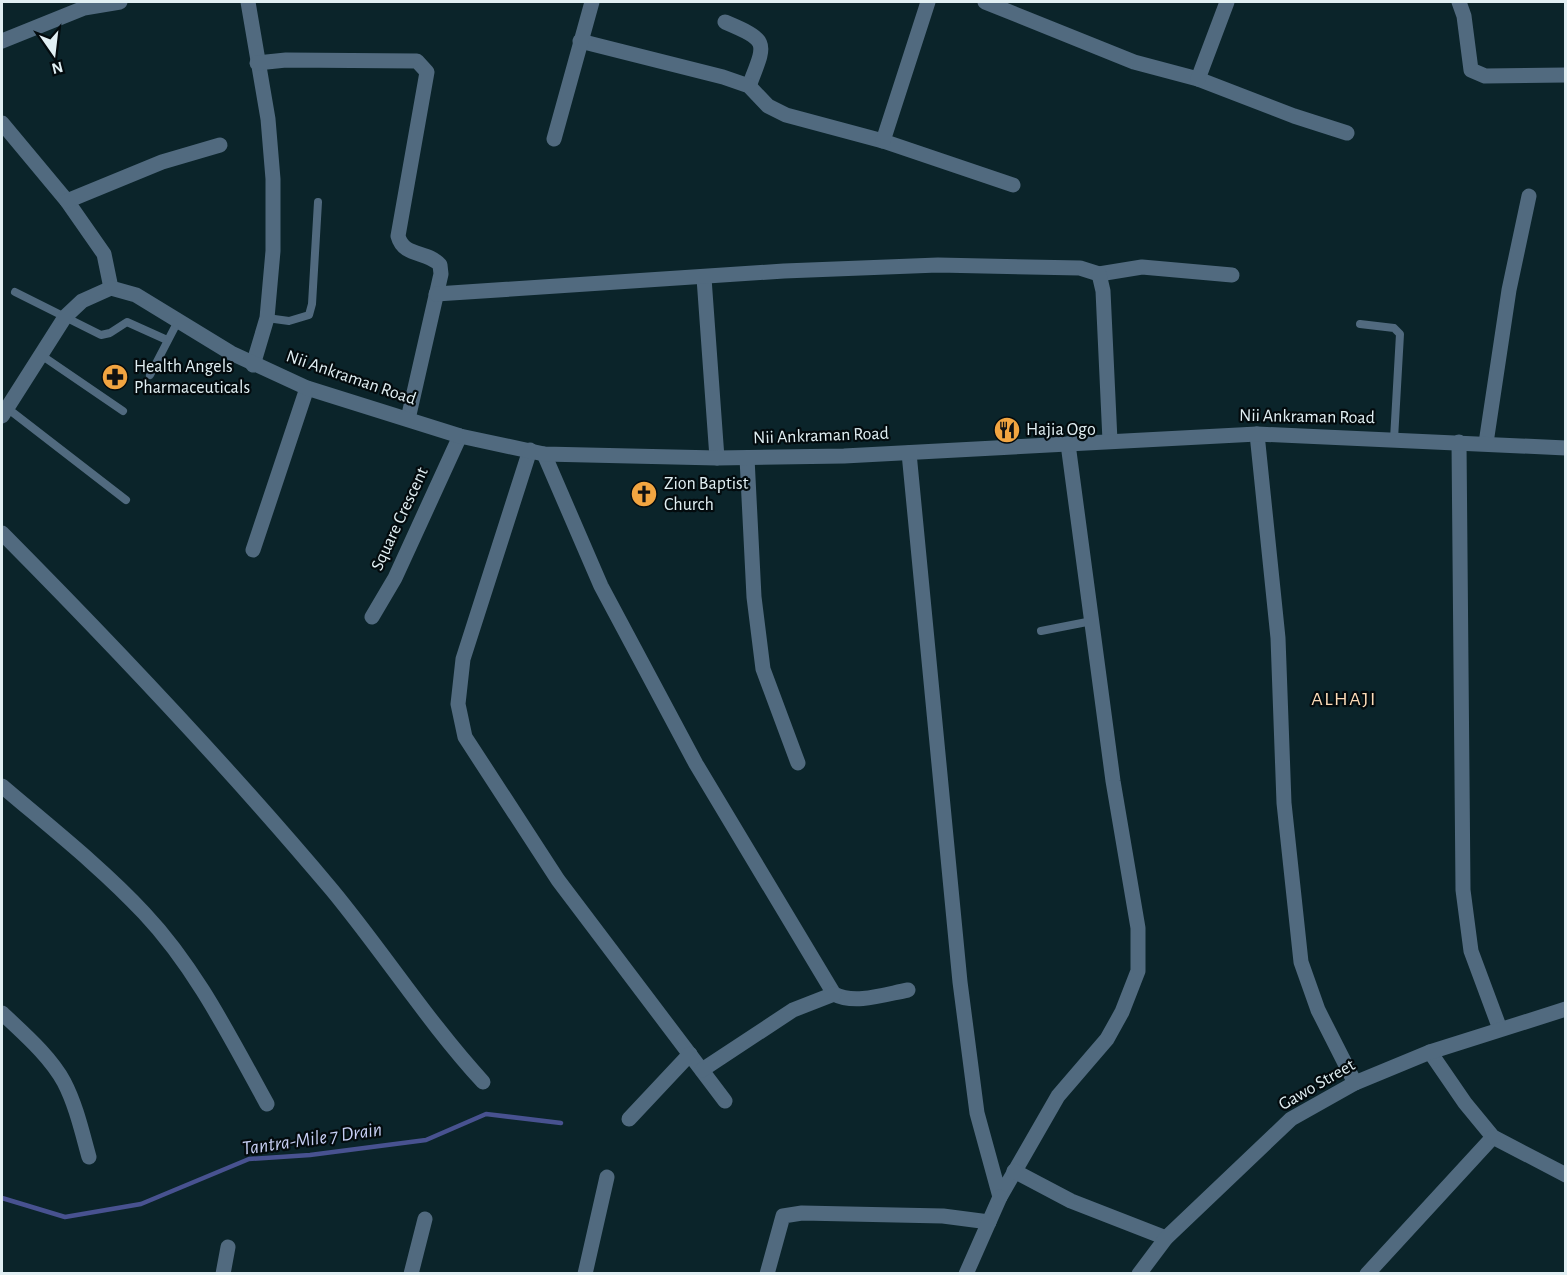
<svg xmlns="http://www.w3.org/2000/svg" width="1567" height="1275" viewBox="0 0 1567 1275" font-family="'Alegreya Sans',sans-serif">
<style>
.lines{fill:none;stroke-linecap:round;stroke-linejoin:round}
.stream{stroke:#485290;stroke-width:4.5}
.service{stroke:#516a7f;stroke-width:8}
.minor{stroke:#516a7f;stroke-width:15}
.tertiary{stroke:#516a7f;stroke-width:15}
.labels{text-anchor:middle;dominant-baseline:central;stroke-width:4.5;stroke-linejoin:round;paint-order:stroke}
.poi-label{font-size:18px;fill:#e1eff3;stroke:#030b0e;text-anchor:start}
.street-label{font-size:18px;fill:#e1eff3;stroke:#030b0e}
.neighbourhood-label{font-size:20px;letter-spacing:1.5px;fill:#fddcb8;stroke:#030b0e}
.water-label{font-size:20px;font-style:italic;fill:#c7cff4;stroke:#030b0e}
</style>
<rect width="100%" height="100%" fill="#0b242a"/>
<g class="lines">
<polyline class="stream" points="2,1198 65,1217 141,1204 249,1159 310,1155 426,1140 486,1114 561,1123"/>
<g class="service">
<polyline points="15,292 101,335 110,333 127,322 167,340"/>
<polyline points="267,318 289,321 309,315 312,304 318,202"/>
<polyline points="1360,324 1394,328 1400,334 1394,439"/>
<polyline points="41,355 123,411"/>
<polyline points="150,375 178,321"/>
<polyline points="7,408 126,500"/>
<polyline points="1041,631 1092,621"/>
</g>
<g class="minor">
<polyline points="248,2 268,119 273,179 273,251 267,318 253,365"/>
<polyline points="985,2 1134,62 1198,79 1294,116 1347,133"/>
<polyline points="1459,2 1464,16 1471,70 1485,76 1566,75"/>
<path d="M725,22C770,41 766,42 749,86"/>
<polyline points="2,41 84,8 120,2"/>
<polyline points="580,41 723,77 749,86 768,106 786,115 883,141 1013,185"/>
<path d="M257,63L286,60L417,61L427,72L398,236C404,258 427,250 440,265L441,274L408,419"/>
<polyline points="1198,79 1227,2"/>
<polyline points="2,123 67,201 104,254 111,288"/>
<polyline points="554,139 592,2"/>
<polyline points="883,141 928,2"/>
<polyline points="67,201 162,162 220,145"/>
<polyline points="1099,274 1142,267 1232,275"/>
<polyline points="704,278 717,458"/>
<polyline points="436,294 784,271 938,265 1080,268 1099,274 1103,291 1110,441"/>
<polyline points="1257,434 1278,638 1284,803 1301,962 1318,1010 1355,1083"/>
<polyline points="1459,442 1463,890 1471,951 1500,1029"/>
<polyline points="1486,443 1509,290 1529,196"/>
<polyline points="530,450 463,659 458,704 465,737 558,880 725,1101"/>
<polyline points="909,453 960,982 977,1113 1000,1197 1058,1096 1107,1039 1122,1012 1138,971 1138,928 1113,781 1068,444"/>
<path d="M544,454L601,586L696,764L834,994C855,1005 886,994 908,990"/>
<polyline points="747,458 754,597 763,669 798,763"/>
<path d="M2,533C116,648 227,765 332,890C384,953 428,1022 483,1082"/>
<polyline points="253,550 307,388"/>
<polyline points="372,617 395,578 460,436"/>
<path d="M2,786C50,827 101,867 144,913C196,968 231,1039 267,1104"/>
<path d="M2,1013C23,1033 50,1056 64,1082C76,1105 82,1132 89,1157"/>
<polyline points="1430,1052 1465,1103 1493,1137 1566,1175"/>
<polyline points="702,1070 793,1010 834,994"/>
<polyline points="629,1119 690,1054"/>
<polyline points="1014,1171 1071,1201 1166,1238"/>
<polyline points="223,1274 228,1247"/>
<polyline points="411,1274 425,1219"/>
<polyline points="585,1274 607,1177"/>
<polyline points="767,1274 783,1216 802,1213 943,1216 989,1222"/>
<polyline points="966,1274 1000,1197"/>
<polyline points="1139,1274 1166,1238 1291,1119 1355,1083 1430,1052 1566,1009"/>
<polyline points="1367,1274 1493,1137"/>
</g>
<polyline class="tertiary" points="2,416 65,317 82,301 111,288 136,295 231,353 307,388 460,436 544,454 717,458 844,456 1257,434 1566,448"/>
</g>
<defs>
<symbol id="pharmacy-disc" viewBox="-11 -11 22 22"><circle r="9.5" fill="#f2a541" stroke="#030b0e"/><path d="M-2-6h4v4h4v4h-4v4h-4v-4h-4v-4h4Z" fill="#111"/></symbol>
<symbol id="restaurant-disc" viewBox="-11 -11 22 22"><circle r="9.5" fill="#f2a541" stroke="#030b0e"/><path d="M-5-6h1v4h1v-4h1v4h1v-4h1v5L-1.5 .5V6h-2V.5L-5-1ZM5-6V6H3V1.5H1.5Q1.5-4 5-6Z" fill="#111"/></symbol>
<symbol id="church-disc" viewBox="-11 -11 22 22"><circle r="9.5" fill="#f2a541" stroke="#030b0e"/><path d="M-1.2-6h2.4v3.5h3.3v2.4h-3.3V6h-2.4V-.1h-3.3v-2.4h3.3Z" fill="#111"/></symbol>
</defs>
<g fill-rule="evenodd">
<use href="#pharmacy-disc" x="100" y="362" width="30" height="30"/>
<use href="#restaurant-disc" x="992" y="415" width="30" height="30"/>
<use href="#church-disc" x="629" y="479" width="30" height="30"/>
</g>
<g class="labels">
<g class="poi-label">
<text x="134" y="367">Health Angels<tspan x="134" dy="21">Pharmaceuticals</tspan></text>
<text x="1026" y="430">Hajia Ogo</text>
<text x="664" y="484">Zion Baptist<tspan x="664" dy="21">Church</tspan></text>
</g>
<g class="street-label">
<text transform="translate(351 378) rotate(19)">Nii Ankraman Road</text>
<text transform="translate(1307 417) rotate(1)">Nii Ankraman Road</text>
<text transform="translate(821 436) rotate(-2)">Nii Ankraman Road</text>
<text transform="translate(400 519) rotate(-65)">Square Crescent</text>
<text transform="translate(1317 1085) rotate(-30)">Gawo Street</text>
</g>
<g class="neighbourhood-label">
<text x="1344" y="699">ALHAJI</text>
</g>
<g class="water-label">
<text transform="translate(312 1139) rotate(-8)">Tantra-Mile 7 Drain</text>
</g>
</g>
<rect width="1567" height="1275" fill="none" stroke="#e1eff3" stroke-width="6"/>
<g transform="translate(54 54) rotate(166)" stroke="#030b0e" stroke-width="4.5" paint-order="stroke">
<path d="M0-4.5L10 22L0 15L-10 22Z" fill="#e1eff3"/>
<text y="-9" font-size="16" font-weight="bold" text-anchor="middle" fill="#e1eff3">N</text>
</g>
</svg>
